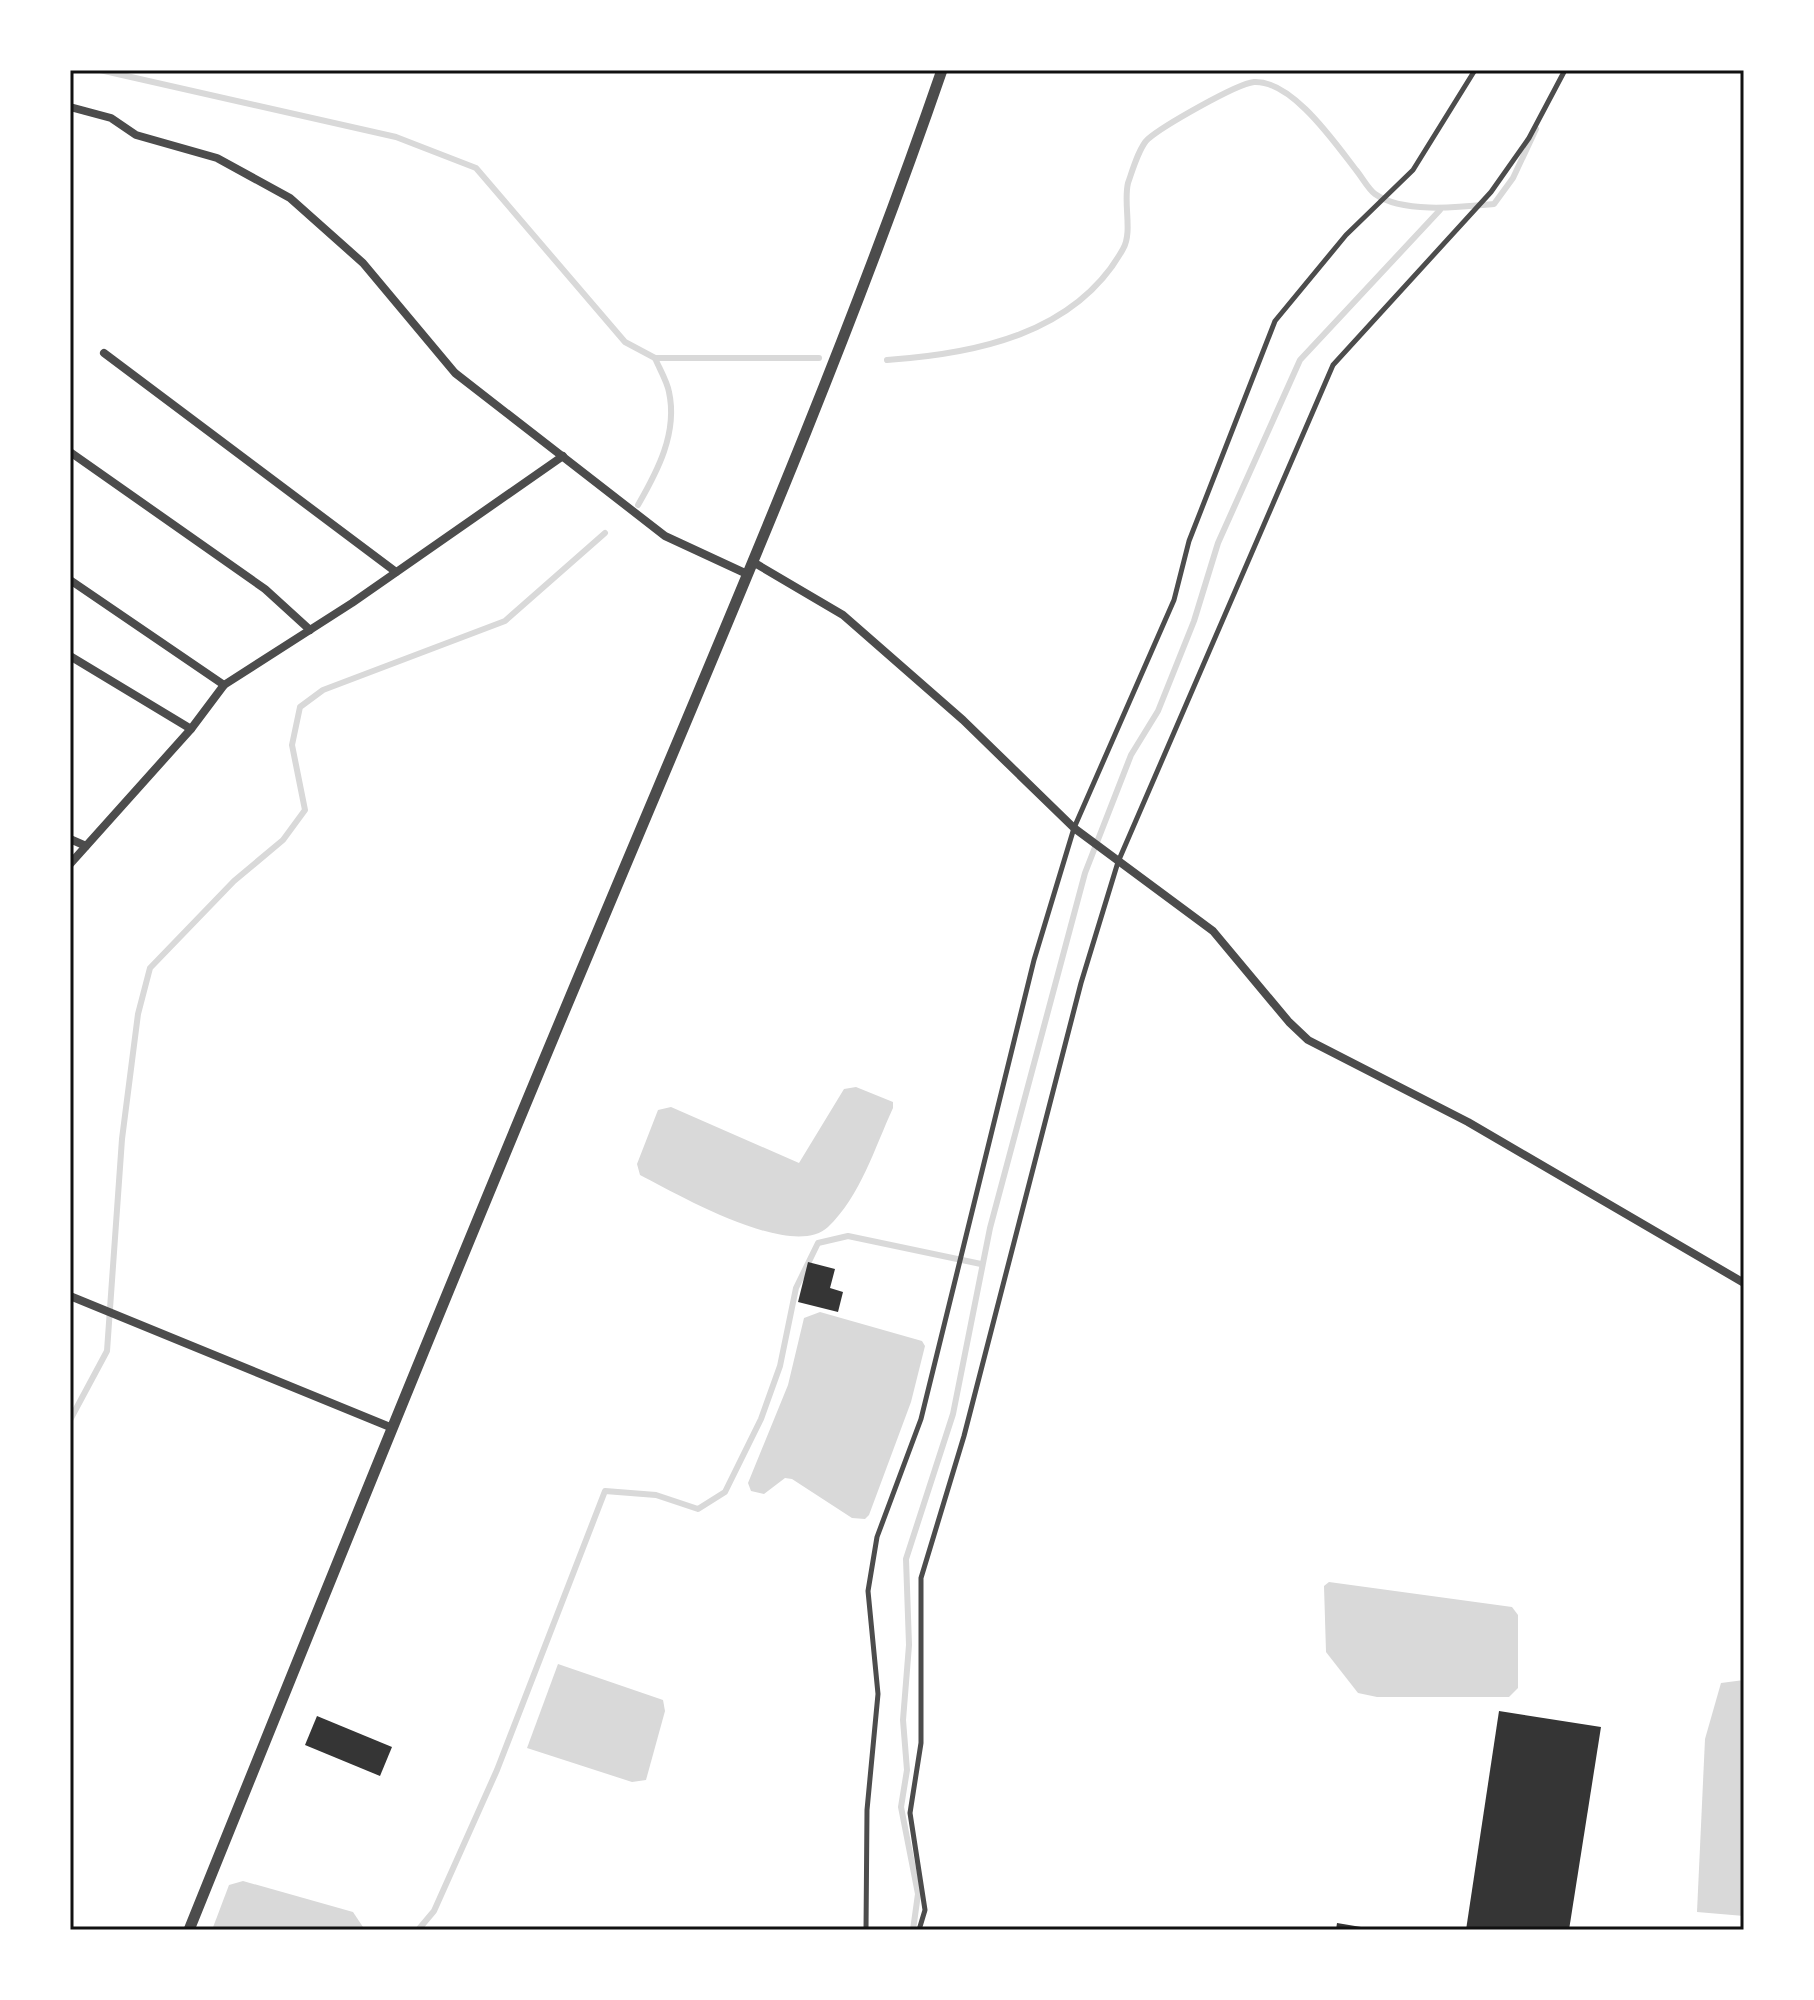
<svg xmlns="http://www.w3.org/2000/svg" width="1814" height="2000" viewBox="0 0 1814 2000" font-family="Rubik,sans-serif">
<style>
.water{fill:#d9d9d9}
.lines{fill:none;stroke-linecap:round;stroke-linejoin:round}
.stream{stroke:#d9d9d9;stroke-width:6}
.building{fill:#353535}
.service{stroke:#4c4c4c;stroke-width:5}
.minor{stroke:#4c4c4c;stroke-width:8}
.tertiary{stroke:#4c4c4c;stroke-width:11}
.neatline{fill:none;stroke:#111;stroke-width:3}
</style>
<rect width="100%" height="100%" fill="#fff"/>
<g class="water">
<path d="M856,1087L893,1102V1108C875,1147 860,1197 828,1227C792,1261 677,1194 640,1175L637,1164L658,1110L671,1107L799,1163L844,1089Z"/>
<polygon points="820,1312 922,1341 925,1346 911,1402 869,1515 865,1519 852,1518 792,1479 785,1478 764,1494 751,1491 748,1483 788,1385 804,1318"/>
<polygon points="1329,1582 1512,1607 1518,1615 1518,1688 1509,1697 1377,1697 1358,1693 1326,1652 1324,1586"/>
<polygon points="558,1664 663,1700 665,1711 646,1780 632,1782 527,1748"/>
<polygon points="1744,1680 1744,1916 1697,1912 1705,1739 1721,1683"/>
<polygon points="243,1881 353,1912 365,1930 212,1930 229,1885"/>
</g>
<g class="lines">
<g class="stream">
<polyline points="100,70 396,137 476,168 625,342 655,358 819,358"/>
<path d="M887,360C975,354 1076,334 1123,249C1133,232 1123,203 1128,183C1132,172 1139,147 1148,139C1163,126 1236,84 1254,82C1292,80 1335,143 1356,170C1362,177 1368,189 1375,194C1403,214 1462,207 1494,204L1513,178L1536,129"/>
<path d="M638,505C657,472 678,433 669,392C667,381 659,368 655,358"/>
<polyline points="70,1420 107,1351 122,1139 138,1014 150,968 234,881 283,840 305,810 292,745 300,707 323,690 505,621 605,533"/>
<polyline points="418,1930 434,1911 497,1770 605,1491 656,1495 698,1509 725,1492 761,1419 780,1366 796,1288 818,1243 848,1236 981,1264"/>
<polyline points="913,1930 918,1894 901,1807 907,1770 903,1720 909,1645 906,1559 953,1414 990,1228 1085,873 1131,755 1158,711 1194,621 1218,543 1300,360 1440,210"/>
</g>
</g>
<g class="building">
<polygon points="808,1262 835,1269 830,1288 843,1292 838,1312 798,1302"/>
<polygon points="1499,1711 1601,1727 1569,1930 1466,1930"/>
<polygon points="317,1716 392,1747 380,1776 305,1745"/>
<polygon points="1337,1923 1367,1928 1367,1930 1336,1930"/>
</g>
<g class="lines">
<g class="service">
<polyline points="866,1930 867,1810 878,1694 868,1591 877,1537 921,1419 1034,960 1074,828 1174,600 1189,541 1275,321 1346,235 1413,170 1475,70"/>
<polyline points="919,1930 925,1910 910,1813 921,1743 921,1578 964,1436 1081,983 1118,862 1333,365 1491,192 1529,138 1565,70"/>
</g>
<g class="minor">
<polyline points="70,107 111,118 136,135 217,158 290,198 363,263 455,373 665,536 747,574"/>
<polyline points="104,353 396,572"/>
<polyline points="70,452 265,589 310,630"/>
<polyline points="753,562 843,615 963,720 1074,828 1213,931 1289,1022 1308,1040 1468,1122 1744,1283"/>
<polyline points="70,580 224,685"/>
<polyline points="70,656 191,729"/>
<polyline points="70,839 86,846"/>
<polyline points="70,864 191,729 224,685 352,603 563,456"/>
<polyline points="70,1296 390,1427"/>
</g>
<path class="tertiary" d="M189,1930C321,1603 453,1276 590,950C712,658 839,369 942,70"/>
</g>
<rect width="1814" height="2000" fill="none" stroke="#ffffff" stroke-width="144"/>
<rect x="72" y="72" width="1670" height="1856" class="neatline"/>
</svg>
